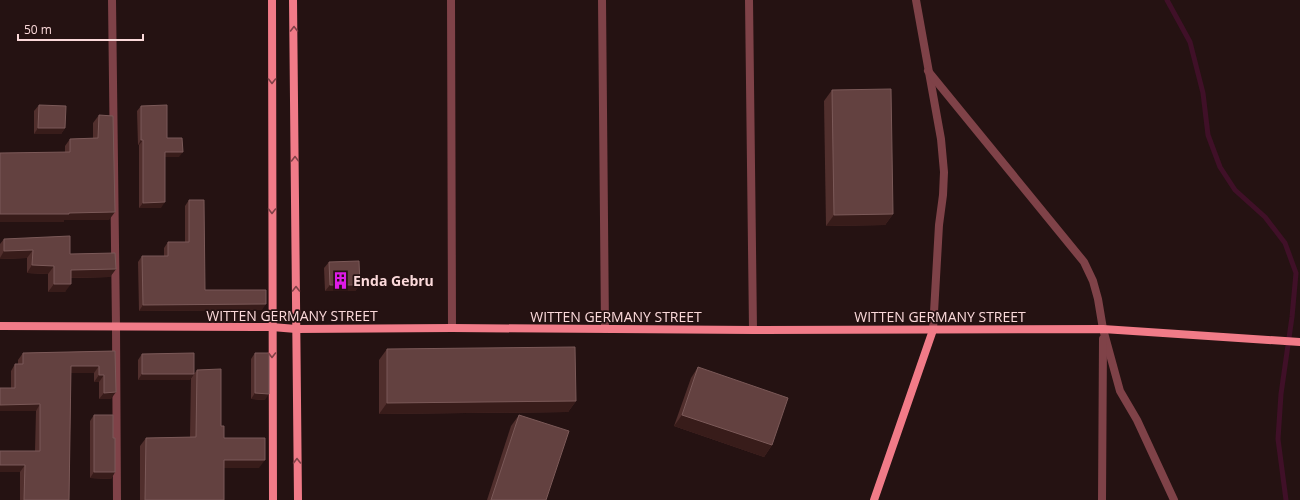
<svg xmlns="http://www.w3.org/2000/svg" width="1300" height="500" viewBox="0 0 1300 500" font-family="'Open Sans',sans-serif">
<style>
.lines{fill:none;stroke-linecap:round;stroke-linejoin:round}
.stream{stroke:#401028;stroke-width:5}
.street{stroke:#7f4248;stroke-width:8}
.secondary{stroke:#f17b88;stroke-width:8}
.wall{fill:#512f2d}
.shaded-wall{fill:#381c1a}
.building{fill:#634140;stroke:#7b5958}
.oneway{stroke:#814147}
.labels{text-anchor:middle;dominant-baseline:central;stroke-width:3.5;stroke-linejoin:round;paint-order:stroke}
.poi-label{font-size:14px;font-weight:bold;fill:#fbd9da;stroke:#251212;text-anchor:start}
.street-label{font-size:14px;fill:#fbd9da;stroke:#251212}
</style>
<rect width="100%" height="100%" fill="#251212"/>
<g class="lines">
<polyline class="stream" points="1167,0 1190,42 1203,93 1208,135 1220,167 1235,190 1265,217 1285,243 1296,273 1292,317 1281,394 1278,439 1286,500"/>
<g class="street">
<polyline points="112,0 116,327 117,500"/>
<polyline points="451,0 452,328"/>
<polyline points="602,0 605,329"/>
<polyline points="749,0 753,330"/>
<polyline points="916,0 941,139 944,172 943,195 939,225 933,330"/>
<polyline points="928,71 1084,262 1093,281 1098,299 1103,329 1120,391 1137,420 1174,500"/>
<polyline points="1102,500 1103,339"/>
</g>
<g class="secondary">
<polyline points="272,0 273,500"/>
<polyline points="293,0 298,500"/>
<polyline points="0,326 272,327 296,329 452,328 753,330 1103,329 1300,342"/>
<polyline points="874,500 933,330"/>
</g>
</g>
<g class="wall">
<polygon points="832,90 893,214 885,225 826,226 824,101"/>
<polygon points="39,105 65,128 61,134 34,134 34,111"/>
<polygon points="141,106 167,138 179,157 165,157 161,208 139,208 139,145 138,145 137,111"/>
<polygon points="99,115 109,220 64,220 64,222 65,146 70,139 93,138 93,123"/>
<polygon points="189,200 205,290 262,310 139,311 138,262 142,256 164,256 164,248 168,242 185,242 185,206"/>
<polygon points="4,239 70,254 116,269 110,277 71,278 65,292 48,292 48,274 27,273 27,258 0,259 0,244"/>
<polygon points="329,262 360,285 355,291 325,291 324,268"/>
<polygon points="387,349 576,401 568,412 379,414 379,360"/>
<polygon points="115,351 111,399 99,399 99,382 94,382 94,373 71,373 69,500 20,500 20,472 0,472 35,451 36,411 11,388 11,371 15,364 18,364 18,360 23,353"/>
<polygon points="255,353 265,400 251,399 251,359"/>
<polygon points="142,354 190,380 138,380 138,360"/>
<polygon points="698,367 772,445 764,457 674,426 691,378"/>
<polygon points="197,370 221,426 224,438 259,468 224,468 224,500 140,500 140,446 146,438 190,437 191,378"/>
<polygon points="94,415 113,438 115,472 111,479 90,478 90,421"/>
<polygon points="519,415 546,500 487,500 511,426"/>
</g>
<g class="shaded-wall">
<polygon points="38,128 65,128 61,134 34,134"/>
<polygon points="141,140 143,140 139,145 138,145"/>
<polygon points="165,152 183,152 179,157 162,157"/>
<polygon points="165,202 161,208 139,208 143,203"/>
<polygon points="115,212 109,220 64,220 64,222 0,222 0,214"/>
<polygon points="893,214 885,225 826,226 834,215"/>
<polygon points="33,250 27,258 0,259 0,258 4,251"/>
<polygon points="32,265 54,266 48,274 27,273"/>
<polygon points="116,269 110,277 65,278 71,270"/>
<polygon points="54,284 71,284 65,292 48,292"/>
<polygon points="330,285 360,285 355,291 325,291"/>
<polygon points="266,304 262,310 139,311 143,305"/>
<polygon points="71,366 99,366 94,373 66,373"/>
<polygon points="142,374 194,374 190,380 138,380"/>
<polygon points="99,375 104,375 99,382 94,382"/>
<polygon points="116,392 111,399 99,399 104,393"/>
<polygon points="255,393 269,394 265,400 251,399"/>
<polygon points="576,401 568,412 379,414 387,403"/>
<polygon points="40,404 36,411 0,411 0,405"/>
<polygon points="682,415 772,445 764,457 674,426"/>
<polygon points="224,460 265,460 259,468 219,468"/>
<polygon points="0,465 25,465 20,472 0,472"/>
<polygon points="94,472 115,472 111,479 90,478"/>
</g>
<g class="building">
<polygon points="891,89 893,214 834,215 832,90"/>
<polygon points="39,105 66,106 65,128 38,128"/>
<polygon points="167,105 167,138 182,138 183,152 165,152 165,202 143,203 143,140 141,140 141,106"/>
<polygon points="99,115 113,116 115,212 69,213 69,214 0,214 0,153 70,152 70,139 98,138"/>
<polygon points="189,200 204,200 205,290 266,290 266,304 143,305 142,256 168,256 168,242 189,242"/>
<polygon points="70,236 70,254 115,253 116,269 71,270 71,284 54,284 54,266 32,265 33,250 4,251 4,239"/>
<polygon points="359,261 360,285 330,285 329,262"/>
<polygon points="575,347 576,401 387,403 387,349"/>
<polygon points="115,351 116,392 104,393 104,375 99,375 99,366 71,366 69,500 24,500 25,465 0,465 0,451 40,451 40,404 0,405 0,388 15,388 15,364 23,364 23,353"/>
<polygon points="194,353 194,374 142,374 142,354"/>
<polygon points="255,353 269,353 269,394 255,393"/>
<polygon points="698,367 788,398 772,445 682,415"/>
<polygon points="221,369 221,426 224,426 224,438 265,438 265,460 224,460 224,500 145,500 146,438 196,437 197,370"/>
<polygon points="94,415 113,415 113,438 115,438 115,472 94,472"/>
<polygon points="519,415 569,431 546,500 491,500"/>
</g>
<defs><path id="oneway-chevron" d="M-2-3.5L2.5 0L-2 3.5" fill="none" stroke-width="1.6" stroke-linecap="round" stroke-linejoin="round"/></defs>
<g class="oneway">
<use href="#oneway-chevron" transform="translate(294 29) rotate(-90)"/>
<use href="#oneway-chevron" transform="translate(272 81) rotate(90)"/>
<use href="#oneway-chevron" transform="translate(295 159) rotate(-90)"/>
<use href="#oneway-chevron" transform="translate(272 211) rotate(90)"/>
<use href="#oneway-chevron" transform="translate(296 289) rotate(-90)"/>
<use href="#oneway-chevron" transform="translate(272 355) rotate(90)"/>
<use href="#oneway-chevron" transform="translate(297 461) rotate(-91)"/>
</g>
<defs>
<symbol id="building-bare" viewBox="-9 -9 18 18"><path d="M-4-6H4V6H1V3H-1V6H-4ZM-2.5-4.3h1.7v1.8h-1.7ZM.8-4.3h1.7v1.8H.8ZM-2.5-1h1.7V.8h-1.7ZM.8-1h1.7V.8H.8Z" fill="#de1ae7" stroke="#251212" stroke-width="2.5" paint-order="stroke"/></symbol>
</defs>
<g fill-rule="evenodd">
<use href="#building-bare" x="328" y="268" width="25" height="25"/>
</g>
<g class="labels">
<g class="poi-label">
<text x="353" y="280">Enda Gebru</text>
</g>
<g class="street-label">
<text x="292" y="315">WITTEN GERMANY STREET</text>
<text x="616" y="316">WITTEN GERMANY STREET</text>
<text x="940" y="316">WITTEN GERMANY STREET</text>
</g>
</g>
<path d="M18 34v6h125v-6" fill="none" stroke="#fbd9da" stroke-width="2"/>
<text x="24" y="34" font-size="12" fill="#fbd9da" stroke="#251212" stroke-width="3" paint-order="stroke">50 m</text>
</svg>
